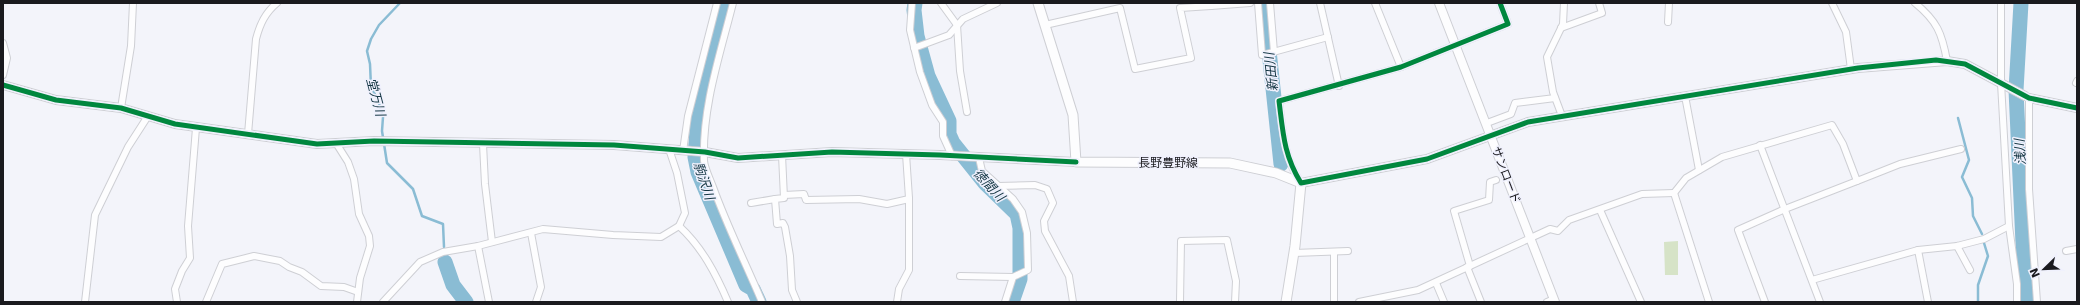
<svg xmlns="http://www.w3.org/2000/svg" width="2080" height="305" viewBox="0 0 2080 305" font-family="'DejaVu Sans','Noto Sans JP',sans-serif">
<style>
.green{fill:#d6e3c7}
.lines{fill:none;stroke-linecap:round;stroke-linejoin:round}
.stream{stroke:#8abcd4;stroke-width:2.5}
.river{stroke:#8abcd4;stroke-width:15}
.minor-casing{stroke:#cecfd4;stroke-width:8}
.tertiary-casing{stroke:#cecfd4;stroke-width:10}
.secondary-casing{stroke:#cecfd4;stroke-width:11}
.minor{stroke:#fdfdfe;stroke-width:6}
.tertiary{stroke:#fdfdfe;stroke-width:8}
.secondary{stroke:#fdfdfe;stroke-width:9}
.cycleway-casing{stroke:#f0f1fd;stroke-width:8}
.cycleway{stroke:#00873e;stroke-width:5}
.labels{text-anchor:middle;dominant-baseline:central;stroke-width:3;stroke-linejoin:round;paint-order:stroke}
.street-label{font-size:12px;fill:#1a1a1e;stroke:#f0f1fd}
.water-label{font-size:13px;font-style:italic;fill:#133542;stroke:#f0f1fd}
</style>
<rect width="100%" height="100%" fill="#f3f4fa"/>
<polygon class="green" points="1678,241 1678,275 1665,275 1664,242"/>
<g class="lines">
<g class="stream">
<polyline points="400,3 379,25 371,39 367,51 370,64 371,87 378,100 383,117 382,131 387,163 413,189 422,216 443,224 444,247"/>
<polyline points="1958,118 1969,160 1962,177 1972,198 1973,216 1982,234"/>
<polyline points="1978,302 1978,285 1988,256 1984,243"/>
</g>
<g class="river">
<polyline points="724,3 711,59 699,102 695,157 698,172 746,285 753,289 759,302"/>
<polyline points="915,3 914,10 917,36 928,76 949,121 949,134 953,143 985,183 1017,214 1020,228 1020,279 1012,302"/>
<polyline points="1264,3 1281,164"/>
<polyline points="2021,3 2016,90 2024,265 2028,302"/>
<polyline points="445,262 453,285 466,302"/>
</g>
<defs>
<g id="minor">
<path d="M733,3C720,55 702,107 704,161C705,169 710,179 713,187C727,226 746,264 762,302"/>
<polyline points="912,3 910,30 920,72 932,105 943,122 943,136 952,156"/>
<polyline points="941,3 957,25 960,71 967,112"/>
<polyline points="1210,3 1211,6 1250,3"/>
<polyline points="1258,3 1262,55 1328,37"/>
<polyline points="1270,3 1274,52"/>
<polyline points="1320,3 1339,86"/>
<polyline points="1375,3 1401,67"/>
<polyline points="1832,3 1846,32 1851,69"/>
<path d="M1915,3C1937,21 1942,33 1947,61"/>
<polyline points="1668,22 1669,3"/>
<polyline points="1045,25 1120,8 1135,69 1191,58 1180,8 1211,6"/>
<polyline points="1561,28 1602,13 1599,3"/>
<polyline points="3,43 7,58 3,75"/>
<polyline points="914,48 949,35 963,19 997,3"/>
<polyline points="2076,83 2077,81"/>
<polyline points="1685,96 1699,170"/>
<polyline points="2025,96 2029,98 2029,189 2037,302"/>
<polyline points="121,108 131,46 133,3"/>
<polyline points="1562,116 1553,92 1547,57 1563,24 1564,3"/>
<polyline points="1487,123 1511,114 1515,103 1555,98"/>
<path d="M248,134L256,39C260,24 265,13 277,3"/>
<polyline points="336,143 348,162 354,179 359,214 369,236 370,246 360,278 357,302"/>
<polyline points="483,144 485,184 492,242"/>
<polyline points="1760,145 1820,302"/>
<polyline points="683,151 688,116 717,3"/>
<polyline points="782,155 784,198 775,199 777,224 783,223 785,227 790,256 792,290 797,302"/>
<polyline points="979,158 982,171 1013,199 1022,212 1027,233 1028,270 1013,277 1005,302"/>
<path d="M1301,183C1283,156 1283,132 1279,101L1401,67L1508,24L1500,3"/>
<polyline points="998,186 1035,185 1047,189 1053,203 1044,221 1045,231 1069,276 1073,302"/>
<polyline points="1674,193 1686,178 1722,157 1832,125 1843,144 1857,181 1900,164 1961,149"/>
<polyline points="1674,193 1709,302"/>
<polyline points="784,195 804,194 806,200 859,199 887,204 909,199"/>
<polyline points="751,203 775,199"/>
<polyline points="1600,210 1641,302"/>
<path d="M679,226C702,247 716,274 728,302"/>
<polyline points="2009,226 2017,284 2017,302"/>
<polyline points="531,233 541,287 536,302"/>
<polyline points="478,246 489,302"/>
<polyline points="1957,246 1970,270"/>
<polyline points="1918,250 1928,302"/>
<polyline points="2066,251 2077,249"/>
<polyline points="1334,252 1334,302"/>
<polyline points="1294,253 1348,251"/>
<polyline points="1470,266 1454,211 1489,200 1490,182 1496,180"/>
<polyline points="1467,267 1481,302"/>
<polyline points="960,276 1013,277"/>
<polyline points="1812,280 1918,250 1957,246 1984,239 2009,226 2001,83 2001,3"/>
<polyline points="1436,283 1444,302"/>
<polyline points="85,302 95,215 128,147 148,116"/>
<polyline points="177,302 175,289 182,271 190,258 188,226 196,128"/>
<polyline points="206,302 222,264 254,256 280,261 289,267 302,272 321,286 344,287 358,292"/>
<polyline points="383,302 420,262 443,252 478,246 543,229 613,235 661,237 679,226 685,213 677,173 669,149"/>
<polyline points="897,302 899,289 909,270 909,198 906,154"/>
<polyline points="1180,302 1181,241 1227,240 1236,281 1235,302"/>
<polyline points="1359,302 1418,290 1550,229 1558,231 1569,220 1642,194 1674,193"/>
<polyline points="1547,302 1554,299"/>
<polyline points="1765,302 1738,230 1785,209 1857,181"/>
</g>
<g id="tertiary">
<polyline points="1439,3 1555,302"/>
<polyline points="3,85 56,100 121,108 175,124 317,144 374,141 614,145 705,152 738,158 832,152 940,155 1076,162"/>
<polyline points="2029,98 2077,108"/>
<polyline points="1301,183 1427,159 1528,122 1858,68 1947,61 1965,64 2025,96"/>
</g>
<polyline id="secondary" points="1038,3 1073,115 1076,162 1230,163 1276,173 1301,183 1295,246 1286,302"/>
</defs>
<use href="#minor" class="minor-casing"/>
<use href="#tertiary" class="tertiary-casing"/>
<use href="#secondary" class="secondary-casing"/>
<use href="#minor" class="minor"/>
<use href="#tertiary" class="tertiary"/>
<use href="#secondary" class="secondary"/>
<defs>
<g id="cycleway">
<path d="M1500,3L1508,24L1401,67L1279,101C1283,133 1284,156 1301,183L1427,159L1528,122L1858,68L1936,60L1965,64L2029,98L2077,108"/>
<polyline points="3,85 56,100 121,108 175,124 317,144 374,141 614,145 705,152 738,158 832,152 940,155 1076,162"/>
</g>
</defs>
<use href="#cycleway" class="cycleway-casing"/>
<use href="#cycleway" class="cycleway"/>
</g>
<g class="labels">
<g class="street-label">
<text x="1168" y="163">長野豊野線</text>
<text transform="translate(1506 175) rotate(69)">サンロード</text>
</g>
<g class="water-label">
<text transform="translate(1271 72) rotate(-96)">新田川</text>
<text transform="translate(376 97) rotate(75)">堂万川</text>
<text transform="translate(2020 152) rotate(-93)">浅川</text>
<text transform="translate(704 181) rotate(71)">駒沢川</text>
<text transform="translate(989 185) rotate(47)">徳間川</text>
</g>
</g>
<rect width="2080" height="305" fill="none" stroke="#1a1a1e" stroke-width="8"/>
<g transform="translate(2044 269) rotate(247)" stroke="#f0f1fd" stroke-width="3" paint-order="stroke">
<path d="M0-3L7 15L0 10L-7 15Z" fill="#1a1a1e"/>
<text y="-6" font-size="11" font-weight="bold" text-anchor="middle" fill="#1a1a1e">N</text>
</g>
</svg>
